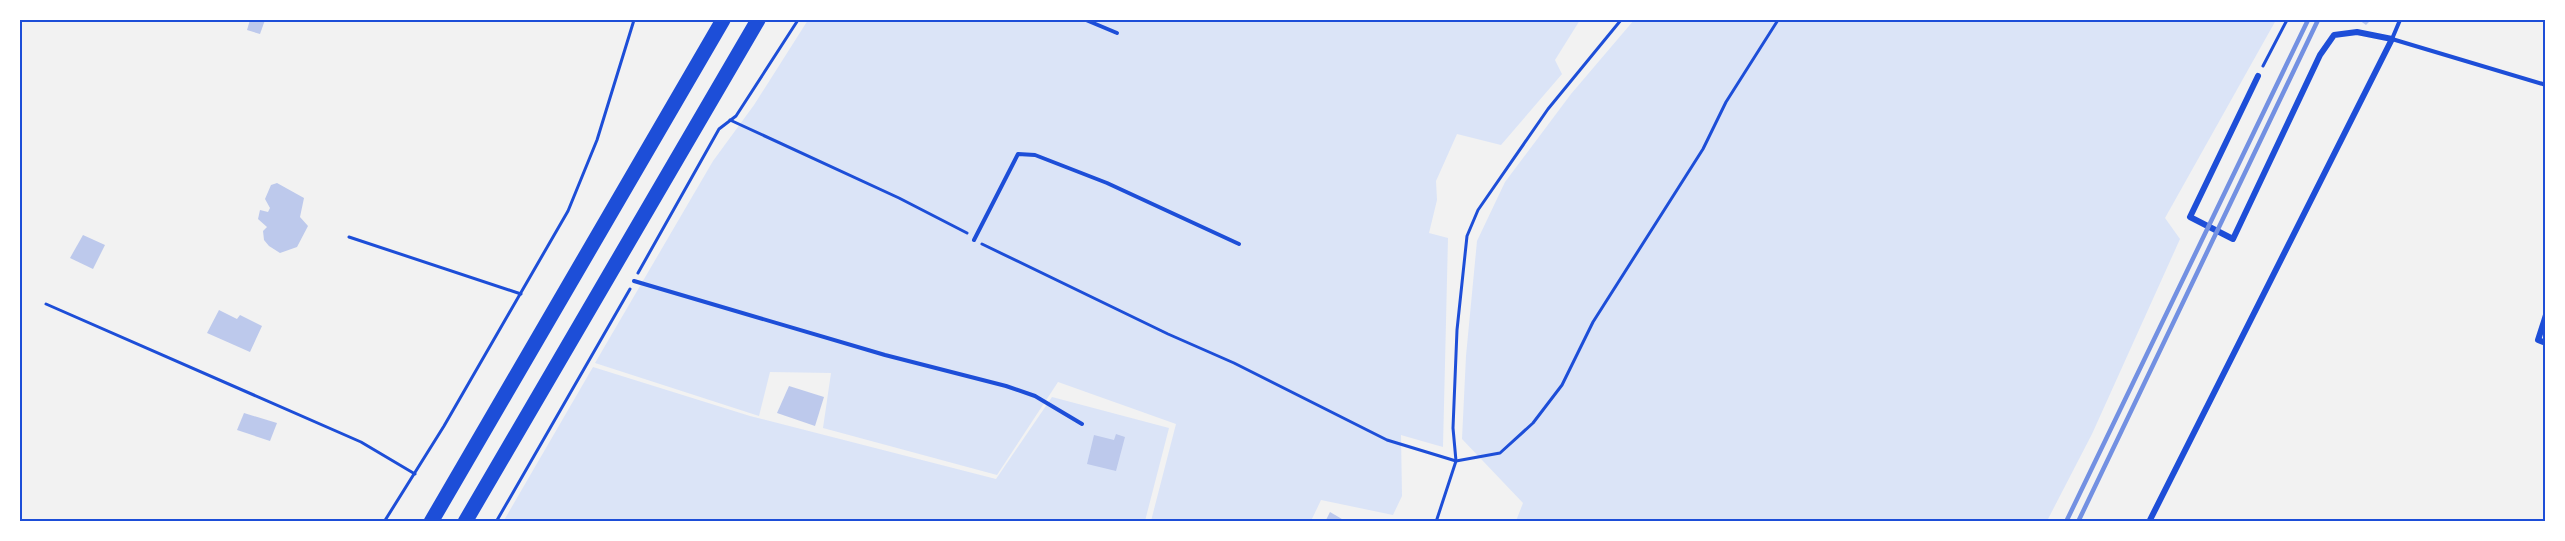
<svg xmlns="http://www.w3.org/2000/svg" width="2565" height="541" viewBox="0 0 2565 541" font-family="'Space Grotesk',sans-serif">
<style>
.green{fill:#dbe4f7}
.building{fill:#bdc9ec}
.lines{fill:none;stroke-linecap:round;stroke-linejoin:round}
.path{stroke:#1d4ed8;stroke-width:3}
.service{stroke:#1d4ed8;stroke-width:4}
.minor{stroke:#1d4ed8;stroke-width:6}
.motorway{stroke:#1d4ed8;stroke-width:15}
.rail{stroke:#7290e2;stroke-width:4.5}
.neatline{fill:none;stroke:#1d4ed8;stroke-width:2}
</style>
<rect width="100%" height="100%" fill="#f2f2f2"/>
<g class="green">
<polygon points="808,20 1580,20 1555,60 1562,74 1501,145 1457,134 1436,181 1437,200 1429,233 1448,238 1443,447 1401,435 1402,496 1393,515 1321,500 1311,521 1151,521 1176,424 1058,382 997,475 823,428 831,373 770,372 759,416 595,363 713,161 754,105"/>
<polygon points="1634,20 2276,20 2165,218 2180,239 2092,434 2047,521 1516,521 1523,503 1462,439 1466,356 1477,241 1505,182 1571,94"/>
<polygon points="593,367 750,416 996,479 1052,397 1169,428 1145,521 503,522"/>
</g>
<g class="building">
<polygon points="250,20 265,20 260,34 247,30"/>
<polygon points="2359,20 2371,20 2366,25"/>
<polygon points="277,183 304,198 300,217 308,226 297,247 280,253 269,246 264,240 263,231 267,227 258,219 260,210 268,212 270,208 265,199 271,185"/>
<polygon points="83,235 105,245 93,269 70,258"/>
<polygon points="219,310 237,319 240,315 262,326 250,352 207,333"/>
<polygon points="789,386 824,397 815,426 777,413"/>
<polygon points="244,413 277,423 270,441 237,430"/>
<polygon points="1116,434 1125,437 1116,471 1087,464 1094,435 1114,440"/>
<polygon points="1330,512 1347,522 1325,522"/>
</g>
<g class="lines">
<g class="path">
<polyline points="2263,66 2287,20"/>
<polyline points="730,120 899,198 967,233"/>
<polyline points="349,237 521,294"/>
<polyline points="982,244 1168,334 1234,363 1387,440 1456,461 1500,453 1533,423 1562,385 1593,322 1703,149 1726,102 1778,20"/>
<polyline points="638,273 719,129 736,116 798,20"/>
<polyline points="46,304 361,442 415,474"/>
<polyline points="384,522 444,426 568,211 597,140 634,20"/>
<polyline points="496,522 630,289"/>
<polyline points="1436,522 1456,461 1453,428 1457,330 1467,236 1478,210 1548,109 1621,20"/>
</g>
<g class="service">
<polyline points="1086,20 1117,33"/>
<polyline points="2400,20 2392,39 2546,85"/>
<polyline points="974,240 1018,154 1035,155 1107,183 1239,244"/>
<polyline points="634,281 885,355 1006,386 1035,396 1082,424"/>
</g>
<g class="minor">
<polyline points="2546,315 2538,340 2546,343"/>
<polyline points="2149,522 2392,39 2357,32 2334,35 2320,55 2233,239 2190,217 2258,76"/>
</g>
<g class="motorway">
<polyline points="431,522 723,20"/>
<polyline points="465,522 758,20"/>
</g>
<g class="rail">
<polyline points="2066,522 2308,20"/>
<polyline points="2078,522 2318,20"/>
</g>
</g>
<rect width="2565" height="541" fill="none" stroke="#ffffff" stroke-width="42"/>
<rect x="21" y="21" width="2523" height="499" class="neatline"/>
</svg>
